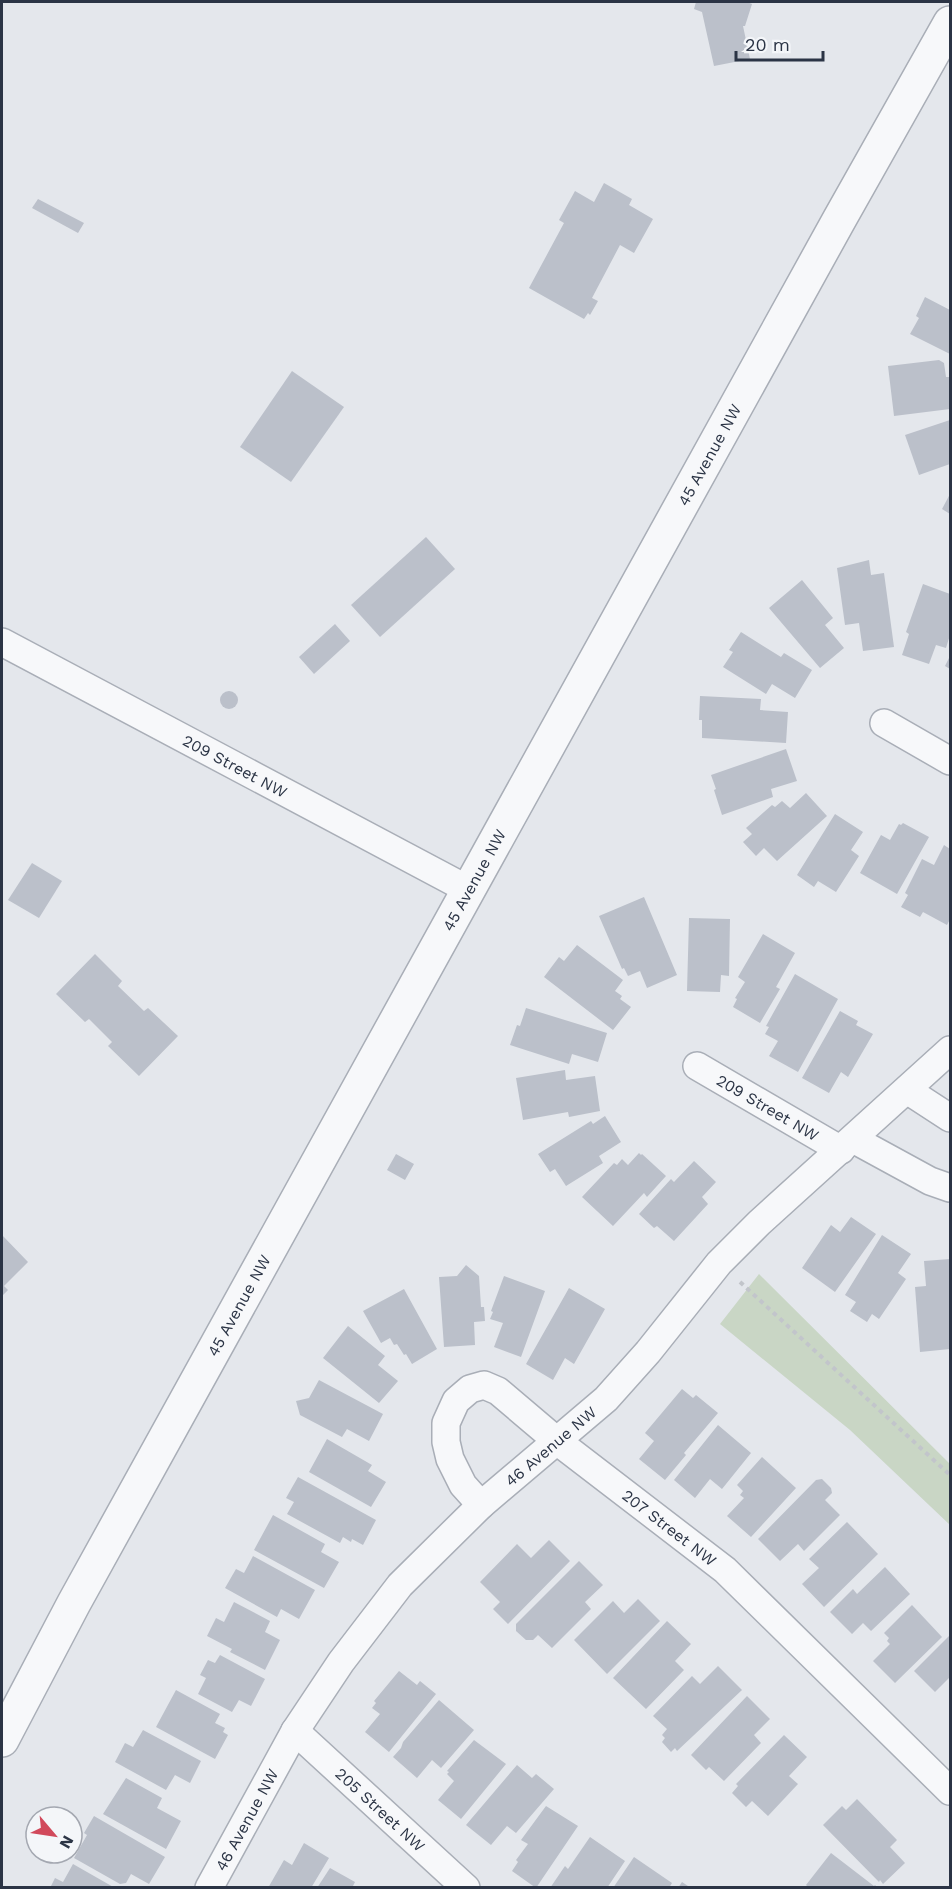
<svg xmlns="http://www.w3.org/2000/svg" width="952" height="1889" viewBox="0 0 952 1889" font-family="'Work Sans',sans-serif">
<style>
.green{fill:#c9d6c5}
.building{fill:#bbc0ca}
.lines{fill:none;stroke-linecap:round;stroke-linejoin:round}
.minor-casing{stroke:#a9aeb7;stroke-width:30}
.tertiary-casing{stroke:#a9aeb7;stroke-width:36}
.path{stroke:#c2c5cb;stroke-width:4;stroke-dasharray:4.5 4.5;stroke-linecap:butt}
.minor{stroke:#f7f8fa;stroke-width:27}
.tertiary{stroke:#f7f8fa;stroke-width:33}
.labels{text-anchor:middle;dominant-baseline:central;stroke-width:6;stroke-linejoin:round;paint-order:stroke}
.street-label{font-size:16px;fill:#2b3445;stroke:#f4f6f9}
</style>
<rect width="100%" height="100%" fill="#e4e7ec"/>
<polygon class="green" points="759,1274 950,1464 950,1525 850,1430 720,1324"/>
<g class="building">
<polygon points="696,2 747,2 752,4 745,26 743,26 750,59 714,66 702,12 694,9"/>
<polygon points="604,183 632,199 629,205 653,219 634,253 620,245 592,298 598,301 590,315 588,313 584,319 529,288 564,223 559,220 575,191 594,202"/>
<polygon points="38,199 84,223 78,233 32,208"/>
<polygon points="925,297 950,310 950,354 910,334 919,318 916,316"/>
<polygon points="939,360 944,363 946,377 950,377 950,409 894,416 888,366"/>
<polygon points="292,371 344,407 291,482 240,447"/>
<polygon points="950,420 950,464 919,475 905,435"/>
<polygon points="950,494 950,514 942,509"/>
<polygon points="426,537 455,569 380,637 351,605"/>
<polygon points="869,560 871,575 884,573 894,647 863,651 859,623 845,625 837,568"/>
<polygon points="802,580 833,618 825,625 844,648 820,668 769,608"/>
<polygon points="923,584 950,594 950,635 946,648 936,645 929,664 902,655 909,634 906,632"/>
<polygon points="335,624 350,641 314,674 299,657"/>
<polygon points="741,632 781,657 784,653 812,670 795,698 772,684 766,694 723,667 733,652 729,650"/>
<polygon points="950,656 950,669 945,666"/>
<circle cx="229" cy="700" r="9"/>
<polygon points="700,696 761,699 760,710 788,712 786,743 702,738 702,720 699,720"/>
<polygon points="786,749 797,781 771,789 773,797 722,815 714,790 716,789 711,775"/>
<polygon points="806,793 827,816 777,861 764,848 756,856 743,842 752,834 746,828 772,805 775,807 782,801 790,808"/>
<polygon points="835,814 863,832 851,850 859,856 836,892 818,881 814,887 797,875"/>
<polygon points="903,823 929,837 897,894 860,873 881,835 890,840 899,824 901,825"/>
<polygon points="944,845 950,849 950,919 947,925 923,912 920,917 901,907 908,895 905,893 922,859 934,865"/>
<polygon points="32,863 62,881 39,918 8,900"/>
<polygon points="644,897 677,975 647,988 640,971 628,976 624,968 622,969 599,916"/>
<polygon points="689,918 730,919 729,976 721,975 720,992 687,991"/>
<polygon points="763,934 795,953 776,987 780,989 760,1023 733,1007 737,999 735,998 745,982 738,977"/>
<polygon points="577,945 623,980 615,991 622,996 620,999 631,1007 613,1030 544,977 559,957 564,961"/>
<polygon points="95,954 122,981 118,986 144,1011 148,1008 178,1036 139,1076 108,1046 112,1042 89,1019 85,1022 56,994"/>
<polygon points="795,974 838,999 798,1072 769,1056 778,1041 765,1034 769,1027 766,1026"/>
<polygon points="526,1008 607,1033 598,1062 572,1054 569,1064 510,1045 517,1025 520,1026"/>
<polygon points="840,1011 858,1021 856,1025 873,1034 848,1077 841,1072 829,1093 802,1078"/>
<polygon points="565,1070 566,1080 595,1076 600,1111 569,1117 568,1112 523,1120 516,1078"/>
<polygon points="605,1116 621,1142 599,1156 603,1163 566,1186 555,1169 550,1172 538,1154 591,1121 593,1124"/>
<polygon points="639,1153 641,1155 642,1154 666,1176 647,1197 644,1193 613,1226 582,1197 614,1163 617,1165 622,1159 628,1165"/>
<polygon points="396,1154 414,1164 405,1180 387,1170"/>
<polygon points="694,1161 716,1182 702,1197 708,1204 674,1241 657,1226 654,1228 639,1214 671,1179 674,1182"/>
<polygon points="851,1217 876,1234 835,1292 802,1268 831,1225 840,1232"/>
<polygon points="2,1235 28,1262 4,1286 8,1290 2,1296"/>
<polygon points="882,1235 911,1254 898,1273 906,1279 879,1319 872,1314 867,1322 850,1311 856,1302 845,1295"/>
<polygon points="950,1259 950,1349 920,1352 915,1287 926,1286 924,1261"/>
<polygon points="466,1265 479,1276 481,1307 484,1307 485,1321 474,1322 475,1345 444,1347 439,1277 457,1276"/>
<polygon points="504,1276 545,1291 521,1357 494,1347 503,1323 490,1319 493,1312 491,1311"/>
<polygon points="569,1288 605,1309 574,1364 565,1358 553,1380 526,1364"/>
<polygon points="404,1289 437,1349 412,1364 406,1354 404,1355 397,1344 394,1345 390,1338 381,1343 363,1311"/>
<polygon points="348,1326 385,1356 378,1365 398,1381 379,1403 323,1358"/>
<polygon points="319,1380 383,1414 369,1441 347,1429 342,1437 300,1415 296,1401 309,1398"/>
<polygon points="682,1389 693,1398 696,1395 718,1413 684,1453 686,1455 665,1480 639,1459 654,1441 645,1433"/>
<polygon points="718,1425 751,1453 722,1489 710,1479 695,1498 674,1480"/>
<polygon points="327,1439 372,1465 368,1471 386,1482 371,1507 309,1472"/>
<polygon points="762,1457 796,1488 751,1537 727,1516 744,1498 740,1495 743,1491 737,1485"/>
<polygon points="298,1477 376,1520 363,1545 352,1539 351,1542 343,1537 340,1543 287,1514 294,1502 286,1498"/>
<polygon points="822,1479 831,1488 832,1493 825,1500 840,1515 804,1551 798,1544 780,1561 758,1539 816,1480"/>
<polygon points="273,1515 325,1544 321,1552 339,1562 324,1588 254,1550"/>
<polygon points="847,1522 878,1554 824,1607 802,1584 819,1568 809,1559"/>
<polygon points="549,1540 570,1561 508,1624 493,1609 500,1602 480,1582 517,1544 531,1558"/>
<polygon points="253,1556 315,1590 299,1619 281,1609 277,1617 225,1588 236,1569 244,1573"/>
<polygon points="579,1561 603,1585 585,1602 591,1609 552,1648 538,1635 533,1640 526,1640 516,1631 516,1624"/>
<polygon points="885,1567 910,1594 871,1631 863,1623 852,1634 830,1612 853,1589 857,1594"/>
<polygon points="638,1599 660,1621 607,1674 574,1640 613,1601 624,1613"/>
<polygon points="234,1602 270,1621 265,1632 280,1640 265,1670 230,1652 232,1649 207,1636 216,1618 224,1622"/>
<polygon points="912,1605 942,1637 895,1683 873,1661 890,1644 887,1641 889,1638 884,1633"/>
<polygon points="667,1621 691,1644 675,1661 684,1670 646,1709 613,1678"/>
<polygon points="950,1635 950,1677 935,1692 914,1671"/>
<polygon points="220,1655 265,1679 251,1706 239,1700 232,1712 198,1694 206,1678 200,1675 208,1660 215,1663"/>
<polygon points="718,1666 742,1690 677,1751 675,1748 671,1752 662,1742 665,1738 662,1735 667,1729 653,1716 692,1676 700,1684"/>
<polygon points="399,1671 417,1685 420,1681 436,1694 389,1752 365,1732 380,1714 372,1708 376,1703 374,1701"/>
<polygon points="176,1690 220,1714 215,1723 225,1728 223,1732 228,1735 215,1759 156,1727"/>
<polygon points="747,1696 770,1719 754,1735 761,1743 724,1781 709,1767 706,1770 691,1755"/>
<polygon points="439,1700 474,1730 441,1768 432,1760 417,1778 393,1757 401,1748 403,1742"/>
<polygon points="143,1730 201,1761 190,1783 175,1775 166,1790 115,1762 125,1743 133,1747"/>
<polygon points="784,1735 807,1757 789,1776 798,1784 768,1816 752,1801 746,1807 732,1793 738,1786 736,1784"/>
<polygon points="474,1740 506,1764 461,1819 438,1800 454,1781 447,1774 449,1772 447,1771"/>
<polygon points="517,1765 532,1778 536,1774 554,1789 516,1833 507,1826 491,1845 466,1825"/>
<polygon points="126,1778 162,1798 157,1808 181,1821 166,1849 103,1814"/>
<polygon points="857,1799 897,1840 890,1847 905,1863 883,1884 880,1880 879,1882 823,1825 842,1806 846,1810"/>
<polygon points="546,1806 578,1826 536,1888 512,1871 518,1862 516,1860 528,1844 521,1840"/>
<polygon points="94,1816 165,1857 149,1884 131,1874 126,1883 120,1884 74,1858 87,1835 84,1833"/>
<polygon points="590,1837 625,1861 607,1888 550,1888 565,1866 568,1869"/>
<polygon points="304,1843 329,1858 311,1888 268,1888 284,1860 292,1865"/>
<polygon points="831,1853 874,1886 875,1885 878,1888 809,1888 806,1885"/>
<polygon points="634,1857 672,1883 669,1888 613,1888"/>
<polygon points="73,1864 115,1888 50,1888 55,1878 63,1882"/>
<polygon points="330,1868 355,1882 352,1888 317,1888"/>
<polygon points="682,1882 691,1888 678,1888"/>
</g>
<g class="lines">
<defs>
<g id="minor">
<path id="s1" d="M2,642L469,890"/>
<polyline points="884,723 950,761"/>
<path id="s2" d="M697,1066L841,1150"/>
<polyline points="907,1090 950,1118"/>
<polyline points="853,1139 930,1181 950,1188"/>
<path id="s3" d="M481,1505L463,1485L450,1459L446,1442V1423L456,1401L470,1389L484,1385L498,1391L557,1441L725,1570L950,1791"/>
<path id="s4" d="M295,1731L466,1888"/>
<path id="s5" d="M209,1888L295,1731L341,1662L400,1585L481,1505L606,1399L648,1352L719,1263L759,1223L950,1050"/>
</g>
<g id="tertiary">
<path id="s6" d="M2,1740L74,1603L839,220L950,23"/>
</g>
</defs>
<use href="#minor" class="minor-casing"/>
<use href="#tertiary" class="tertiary-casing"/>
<polyline class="path" points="740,1282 950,1475"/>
<use href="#minor" class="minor"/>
<use href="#tertiary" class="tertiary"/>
</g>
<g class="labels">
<g class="street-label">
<text stroke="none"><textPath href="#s6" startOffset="1467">45 Avenue NW</textPath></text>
<text stroke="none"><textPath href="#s1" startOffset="264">209 Street NW</textPath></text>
<text stroke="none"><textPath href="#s6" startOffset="981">45 Avenue NW</textPath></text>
<text stroke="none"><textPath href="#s2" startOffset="82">209 Street NW</textPath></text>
<text stroke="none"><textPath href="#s6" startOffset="495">45 Avenue NW</textPath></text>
<text stroke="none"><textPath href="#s5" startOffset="564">46 Avenue NW</textPath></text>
<text stroke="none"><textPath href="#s3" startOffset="384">207 Street NW</textPath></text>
<text stroke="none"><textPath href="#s4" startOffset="116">205 Street NW</textPath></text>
<text stroke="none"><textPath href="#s5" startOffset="78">46 Avenue NW</textPath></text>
</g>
</g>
<rect width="952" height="1889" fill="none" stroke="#2b3445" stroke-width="6"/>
<g transform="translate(54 1835) rotate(119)"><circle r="28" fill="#f4f6f9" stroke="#a4a8b1" stroke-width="1.5"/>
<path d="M0-4.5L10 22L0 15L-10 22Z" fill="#d1495b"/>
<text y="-9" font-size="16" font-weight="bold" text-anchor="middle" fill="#2b3445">N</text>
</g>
<path d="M736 51v9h87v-9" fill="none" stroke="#2b3445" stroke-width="3"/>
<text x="745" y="51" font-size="18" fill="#2b3445" stroke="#f4f6f9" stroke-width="4.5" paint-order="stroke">20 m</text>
</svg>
